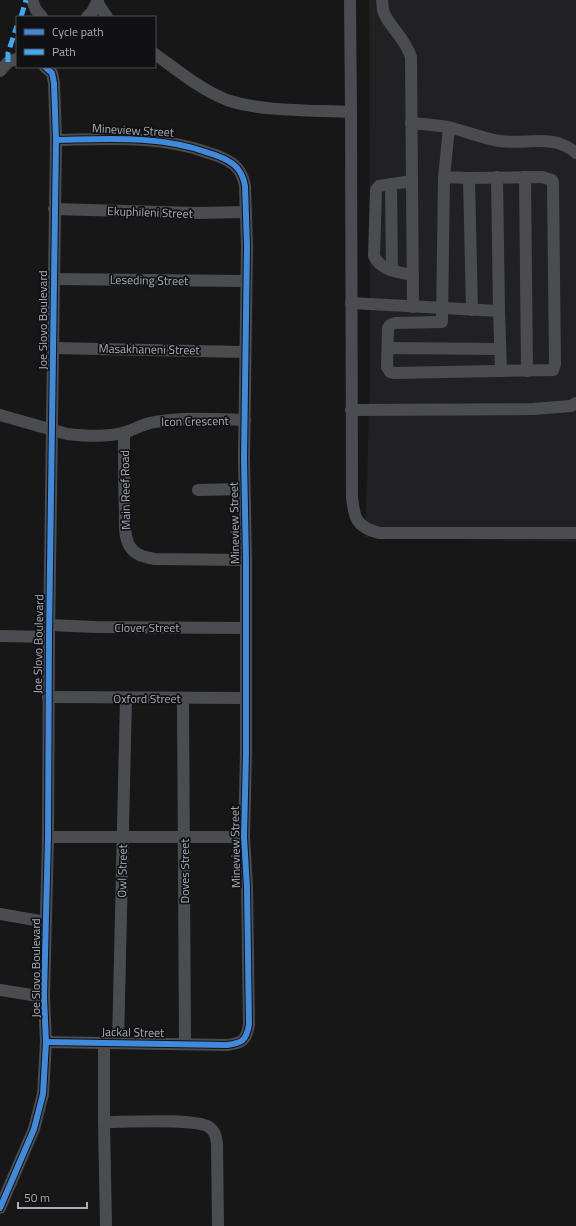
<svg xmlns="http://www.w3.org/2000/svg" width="576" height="1226" viewBox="0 0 576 1226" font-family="'Titillium Web',sans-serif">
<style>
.built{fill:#212123}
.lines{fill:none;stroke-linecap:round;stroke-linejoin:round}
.minor{stroke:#4b4c50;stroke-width:12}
.quiet{stroke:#3fa9f5;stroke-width:5;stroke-dasharray:10 5;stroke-linecap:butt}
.cycleway-casing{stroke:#111113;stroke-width:8}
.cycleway{stroke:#408adc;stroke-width:6}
.labels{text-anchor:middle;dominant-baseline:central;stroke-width:3.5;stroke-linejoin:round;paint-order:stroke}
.street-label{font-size:12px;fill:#a8adb8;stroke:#111113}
</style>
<rect width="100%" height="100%" fill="#171717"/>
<polygon class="built" points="369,0 576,0 576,542 365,537 370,384"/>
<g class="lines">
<g class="minor">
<polyline points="32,0 36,10 42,17"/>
<path d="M350,0L351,112L352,497C354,519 357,527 379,533H576"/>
<path d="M382,0C383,4 382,9 384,13C391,29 405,38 411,57L413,307"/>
<polyline points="97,2 107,17"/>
<polyline points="87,17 92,12 98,0"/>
<path d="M155,54C177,70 201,90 227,100C262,112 314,110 351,112"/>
<polyline points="0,71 8,62 17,59"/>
<path d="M411,123C424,124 436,125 448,127C465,131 482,138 499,141C525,145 554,133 576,153"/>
<polyline points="444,177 469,178 542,177 552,180 553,183 555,364 553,370 394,373 390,372 387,367 388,328 390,325 395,323 442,322 444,177 449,128"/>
<polyline points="497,177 499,311 501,371"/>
<polyline points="525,177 527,371"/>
<polyline points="469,178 472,310"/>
<path d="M412,181L379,186L376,190L374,256C381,271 398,272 413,275"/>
<polyline points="391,184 392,270"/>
<polyline points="54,209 197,213 246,212"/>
<polyline points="53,279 246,281"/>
<polyline points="351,303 499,311"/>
<polyline points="52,348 245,352"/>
<polyline points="388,348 500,349"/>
<polyline points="351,410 533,409 571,406 576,403"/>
<path d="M0,415L67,434C84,436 110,437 126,432C135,429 145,423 155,422C184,417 215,419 245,420"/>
<path d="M124,433C124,460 124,487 125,514C125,523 124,536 129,545C134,555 144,557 155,559L246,560"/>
<polyline points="198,490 244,489"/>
<polyline points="49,625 96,627 246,628"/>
<polyline points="0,636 49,637"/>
<polyline points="48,697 246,698"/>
<polyline points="183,698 185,1044"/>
<polyline points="48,837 244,837"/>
<polyline points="0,914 46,922"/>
<polyline points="0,990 44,997"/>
<path d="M46,1042L227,1045C242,1043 246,1041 249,1025L247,887L244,837L246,753V560L244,458L247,246L245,186C244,180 242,174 238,169C232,161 219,156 209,153C160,135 107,139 56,140"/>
<polyline points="104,1043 104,1122 106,1226"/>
<polyline points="118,1043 126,698"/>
<path d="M104,1122C124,1122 196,1118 209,1127C215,1131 216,1137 217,1143L218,1226"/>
<polyline points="0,1208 34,1129 43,1094 46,1042 44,997 48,837 49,637 56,140 54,83 52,73 45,67"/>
</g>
<g class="quiet">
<polyline points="21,17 26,0"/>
<polyline points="8,62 8,53 17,26"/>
</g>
<defs>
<g id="cycleway">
<path d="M46,1042L227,1045C242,1043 246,1041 249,1025L247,887L244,837L246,753V560L244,458L247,246L245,186C244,180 242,174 238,169C232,161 219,156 209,153C160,135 107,139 56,140"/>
<polyline points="0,1208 34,1129 43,1094 46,1042 44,997 48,837 49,637 56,140 54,83 52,73 45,67"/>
</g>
</defs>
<use href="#cycleway" class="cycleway-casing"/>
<use href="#cycleway" class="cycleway"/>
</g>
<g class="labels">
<g class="street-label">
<text transform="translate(133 130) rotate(3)">Mineview Street</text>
<text transform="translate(150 212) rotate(2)">Ekuphileni Street</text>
<text transform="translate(149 280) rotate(1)">Leseding Street</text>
<text transform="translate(42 320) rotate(-90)">Joe Slovo Boulevard</text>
<text transform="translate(149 349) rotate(1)">Masakhaneni Street</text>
<text transform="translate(195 421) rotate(-1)">Icon Crescent</text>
<text transform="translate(125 490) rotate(-91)">Main Reef Road</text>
<text transform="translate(234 523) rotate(-91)">Mineview Street</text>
<text x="147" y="627">Clover Street</text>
<text transform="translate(38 644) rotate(-89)">Joe Slovo Boulevard</text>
<text x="147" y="698">Oxford Street</text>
<text transform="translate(235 847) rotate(-91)">Mineview Street</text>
<text transform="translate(122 871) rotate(-89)">Owl Street</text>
<text transform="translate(184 871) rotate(-90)">Doves Street</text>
<text transform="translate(35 968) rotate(-90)">Joe Slovo Boulevard</text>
<text transform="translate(133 1032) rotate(1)">Jackal Street</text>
</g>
</g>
<rect x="16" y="16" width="140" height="52" fill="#111113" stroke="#4d4f55"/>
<rect x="24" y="29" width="20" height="6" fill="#408adc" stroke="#4d4f55"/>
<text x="52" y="36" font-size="12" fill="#a8adb8">Cycle path</text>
<rect x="24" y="49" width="20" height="6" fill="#3fa9f5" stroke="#4d4f55"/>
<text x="52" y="56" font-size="12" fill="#a8adb8">Path</text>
<path d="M18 1202v6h69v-6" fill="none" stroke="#a8adb8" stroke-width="2"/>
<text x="24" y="1202" font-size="12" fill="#a8adb8" stroke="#111113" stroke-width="3" paint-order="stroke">50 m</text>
</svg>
